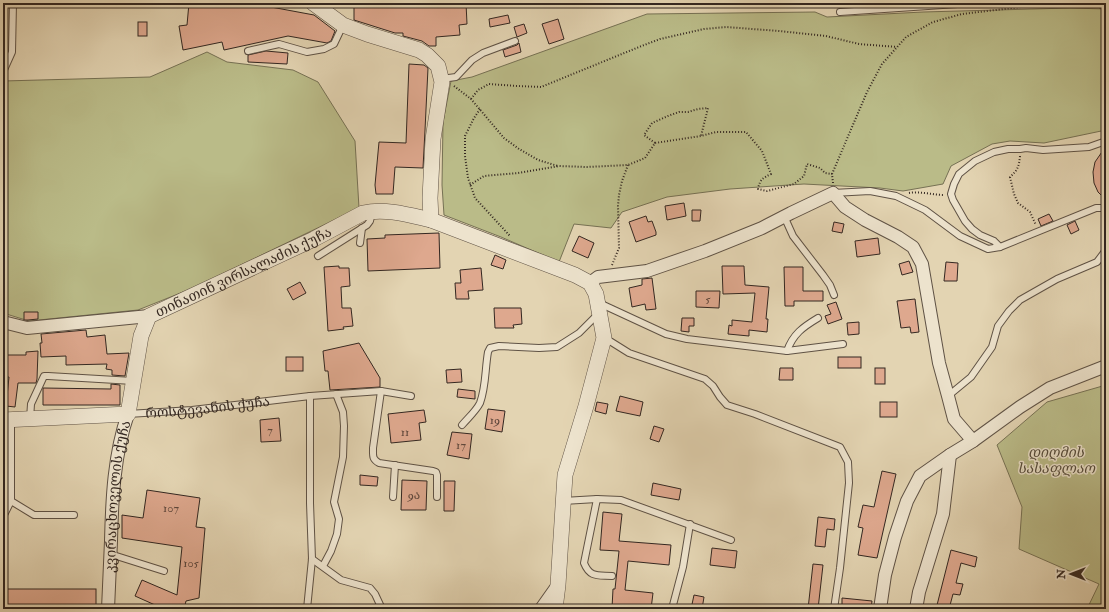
<svg xmlns="http://www.w3.org/2000/svg" width="1109" height="612" viewBox="0 0 1109 612" font-family="'IM FELL Double Pica','Noto Serif Georgian',serif">
<style>
.green{fill:#babb88;stroke:#767154}
.building{fill:#dea88e;stroke:#332721}
.lines{fill:none;stroke-linecap:round;stroke-linejoin:round}
.service-casing{stroke:#5f5245;stroke-width:8}
.minor-casing{stroke:#5f5245;stroke-width:14}
.tertiary-casing{stroke:#5f5245;stroke-width:16}
.path{stroke:#332721;stroke-width:2;stroke-dasharray:1 2;stroke-linecap:butt}
.service{stroke:#ede3cd;stroke-width:6}
.minor{stroke:#ede3cd;stroke-width:12}
.tertiary{stroke:#ede3cd;stroke-width:15}
.labels{text-anchor:middle;dominant-baseline:central;stroke-width:3;stroke-linejoin:round;paint-order:stroke}
.number-label{font-size:12px;fill:#5e473c}
.street-label{font-size:14px;fill:#332721;stroke:#ede3cd}
.park-label{font-size:14px;font-style:italic;fill:#554c3b;stroke:#ede3cd}
</style>
<rect width="100%" height="100%" fill="#e3d4b2"/>
<filter id="stains"><feTurbulence type="fractalNoise" baseFrequency=".005" numOctaves="4"/><feColorMatrix values="0 0 0 0 .2 0 0 0 0 .09 0 0 0 0 .02 0 0 0 .5 -.17"/></filter>
<radialGradient id="worn" r=".72"><stop offset=".6" stop-color="#630" stop-opacity="0"/><stop offset="1" stop-color="#630" stop-opacity=".3"/></radialGradient>
<g class="green">
<polygon points="1070,8 1106,9 1106,130 1044,143 1010,141 992,144 951,166 943,184 903,191 880,188 804,184 730,189 667,197 622,212 611,228 574,224 559,262 501,237 444,215 442,185 443,122 451,81 472,77 647,14 815,12 827,17 923,12"/>
<polygon points="207,52 227,62 293,70 318,82 355,141 359,208 193,288 138,310 29,321 3,313 3,81 150,77"/>
<polygon points="1106,385 1106,609 1087,609 1099,584 1019,549 1022,507 997,445 1047,402"/>
</g>
<g class="building">
<polygon points="189,3 271,3 271,7 314,15 335,31 331,41 327,43 288,36 224,50 222,42 183,50 179,26 187,25"/>
<polygon points="354,3 466,3 467,24 459,25 460,35 436,37 436,46 429,46 422,41 403,36 403,33 395,33 354,20"/>
<polygon points="508,15 510,23 490,27 489,19"/>
<polygon points="558,19 564,39 549,44 542,24"/>
<rect x="138" y="22" width="9" height="14"/>
<polygon points="524,24 527,33 517,37 514,27"/>
<polygon points="519,43 521,52 505,57 503,50 517,45"/>
<polygon points="266,51 288,53 287,64 248,62 248,55"/>
<polygon points="409,64 424,65 428,68 425,130 423,168 395,167 393,194 376,194 375,185 379,142 406,143"/>
<polygon points="1106,146 1106,200 1098,192 1094,183 1093,172 1095,162"/>
<polygon points="684,203 686,216 667,220 665,206"/>
<polygon points="692,210 701,210 700,221 692,221"/>
<polygon points="1049,214 1053,221 1041,226 1038,219"/>
<polygon points="646,216 648,222 652,221 656,232 656,235 636,242 629,222"/>
<polygon points="1075,221 1079,230 1071,234 1067,225"/>
<polygon points="834,222 844,224 842,233 832,231"/>
<polygon points="439,233 440,268 368,271 367,239 385,238 385,235"/>
<polygon points="579,236 594,243 588,258 572,251"/>
<polygon points="878,238 880,254 857,257 855,241"/>
<polygon points="495,255 506,260 503,269 491,265"/>
<polygon points="909,261 913,272 902,275 899,264"/>
<polygon points="946,262 958,263 957,281 944,281"/>
<polygon points="339,266 339,268 349,268 350,286 341,287 342,308 351,308 353,326 343,327 344,329 328,331 324,267"/>
<polygon points="722,266 744,266 745,285 769,287 766,319 768,319 767,332 749,330 749,336 728,334 729,325 732,326 732,320 752,322 755,293 723,294"/>
<polygon points="784,267 803,267 803,291 823,291 823,301 794,301 794,306 785,306"/>
<polygon points="481,268 483,290 468,291 469,299 456,299 455,283 461,283 460,270"/>
<polygon points="652,278 656,309 646,310 645,304 632,307 629,288 642,285 642,279"/>
<polygon points="300,282 306,293 293,300 287,289"/>
<polygon points="696,291 720,291 719,308 696,307"/>
<polygon points="915,299 919,332 911,333 910,327 901,328 897,301"/>
<polygon points="836,302 842,319 828,324 825,316 831,314 827,305"/>
<polygon points="494,308 521,308 522,324 513,325 514,328 495,328"/>
<polygon points="24,312 38,312 38,319 28,320 24,320"/>
<polygon points="682,318 694,318 694,326 689,326 689,332 681,331"/>
<polygon points="859,322 859,334 848,335 847,323"/>
<polygon points="86,330 87,337 105,335 107,354 129,353 125,376 112,375 112,370 106,369 107,364 66,365 66,356 41,357 40,343 42,343 41,334"/>
<polygon points="359,343 380,378 380,387 330,390 328,371 325,371 323,351"/>
<polygon points="38,351 37,379 36,383 18,383 15,407 6,406 9,377 3,377 3,355 26,355 26,352"/>
<rect x="286" y="357" width="17" height="14"/>
<rect x="838" y="357" width="23" height="11"/>
<polygon points="780,368 793,368 793,380 779,380"/>
<rect x="875" y="368" width="10" height="16"/>
<polygon points="461,369 462,382 447,383 446,370"/>
<polygon points="111,384 120,385 120,405 43,405 43,388 111,389"/>
<polygon points="458,389 475,391 475,399 457,397"/>
<polygon points="620,396 643,402 640,416 616,411"/>
<polygon points="597,402 608,404 606,414 595,411"/>
<rect x="880" y="402" width="17" height="15"/>
<polygon points="488,409 505,411 502,432 485,429"/>
<polygon points="424,410 426,422 419,423 421,440 391,443 388,414"/>
<polygon points="279,418 281,441 261,442 260,420"/>
<polygon points="654,426 664,429 659,442 650,439"/>
<polygon points="452,432 472,434 469,459 447,455"/>
<polygon points="882,471 896,474 877,558 858,555 863,528 858,527 863,505 874,507"/>
<polygon points="360,475 378,477 377,486 360,485"/>
<polygon points="402,480 427,481 426,510 401,510"/>
<polygon points="444,481 455,481 454,511 444,511"/>
<polygon points="653,483 681,489 679,500 651,495"/>
<polygon points="147,490 200,498 196,527 205,528 199,598 186,601 184,609 164,609 135,596 142,580 177,595 182,547 122,538 122,515 143,518"/>
<polygon points="603,512 622,514 619,541 671,545 669,565 628,561 625,590 653,593 651,609 612,608 613,589 615,589 619,551 600,550"/>
<polygon points="818,517 835,519 834,530 827,529 825,547 815,546"/>
<polygon points="712,548 737,551 735,568 710,565"/>
<polygon points="951,550 977,557 975,567 961,563 956,583 963,584 960,595 953,594 949,609 936,609"/>
<polygon points="813,564 823,565 818,609 808,609"/>
<rect x="3" y="589" width="93" height="20"/>
<polygon points="694,595 704,597 702,609 691,609"/>
<polygon points="842,598 872,601 871,609 862,609 862,608 842,606"/>
</g>
<g class="lines">
<defs>
<g id="service">
<polyline points="840,12 972,3"/>
<polyline points="248,51 279,44 307,52 324,49 334,44 343,25"/>
<polyline points="3,72 12,52 13,3"/>
<polyline points="441,79 456,77 472,60 483,53 515,41"/>
<polyline points="833,193 870,191 896,196 925,210 960,236 988,249 1000,247 1096,208 1106,208"/>
<polyline points="784,216 793,236 823,275 830,285 834,295"/>
<polyline points="360,243 362,228"/>
<polyline points="1000,247 994,241 980,235 972,229 965,221 953,200 951,194 954,184 959,174 975,161 994,152 1008,149 1020,149 1026,148 1043,150 1089,147 1106,141"/>
<polyline points="318,256 367,225 370,221 372,212"/>
<polyline points="599,303 666,334 687,339 787,351 843,344"/>
<polyline points="605,338 629,353 705,379 713,386 720,397 727,405 755,414 840,447 848,462 849,483 840,568 834,609"/>
<path d="M787,351C793,334 803,327 818,318"/>
<path d="M381,391L373,448C373,456 372,459 379,463L433,471L436,472L437,475V497"/>
<polyline points="948,396 971,377 992,347 998,326 1009,311 1020,300 1057,279 1097,262 1106,250"/>
<path id="s1" d="M128,414L192,410L310,396L381,391L411,396"/>
<polyline points="30,419 31,404 44,376 48,376 133,381"/>
<path d="M462,425C468,418 476,411 480,403C486,387 485,369 488,352L490,348L499,346L539,348L557,347L579,333L599,313"/>
<polyline points="393,497 395,465"/>
<path d="M597,499L584,563C590,578 598,575 612,576"/>
<polyline points="3,501 11,501 34,515 74,515"/>
<polyline points="563,501 597,499 621,500 731,540"/>
<polyline points="3,517 11,501 11,420"/>
<polyline points="110,554 164,571"/>
<polyline points="312,559 341,580 370,588 375,594 382,609"/>
<polyline points="323,566 331,551 337,534 339,519 334,502 343,457 344,426 343,412 336,394"/>
<polyline points="673,605 683,567 690,524"/>
<polyline points="307,609 312,559 310,503 310,396"/>
</g>
<g id="minor">
<polyline points="590,283 598,277 647,271 705,251 762,228 791,213 833,193 845,207 865,220 898,237 913,247 922,264 939,363 948,396 954,419 973,441"/>
<polyline points="3,322 27,328 149,316"/>
<path id="s2" d="M108,609C109,586 110,564 111,541C112,499 114,454 128,414"/>
<polyline points="541,609 558,585"/>
<polyline points="880,609 885,575 895,537 907,501 920,476 950,455 973,441 1020,407 1050,388 1106,366"/>
<polyline points="916,609 919,592 943,514 950,455"/>
</g>
<g id="tertiary">
<polyline points="313,3 343,25 367,34 419,50 427,55 438,66 442,82 433,139 430,198 431,220 575,275 590,283 596,294 604,338 586,406 565,475 558,585 555,609"/>
<path id="s3" d="M3,420L128,414L141,336L149,316L314,239L363,213C386,208 409,215 431,220"/>
</g>
</defs>
<use href="#service" class="service-casing"/>
<use href="#minor" class="minor-casing"/>
<use href="#tertiary" class="tertiary-casing"/>
<g class="path">
<polyline points="1093,3 1094,6 1106,9"/>
<polyline points="454,86 471,99 504,138 519,149 538,160 558,166"/>
<polyline points="471,99 478,90 489,84 517,86 541,87 639,47 660,39 704,29 726,27 779,31 826,36 859,44 897,47"/>
<polyline points="480,109 474,118 465,136 465,156 468,178 475,198 510,236"/>
<polyline points="655,143 644,135 652,123 668,116 679,112 688,112 698,109 708,108 701,136"/>
<path d="M1020,156C1019,166 1018,170 1010,177L1014,194L1018,203L1030,212L1036,225"/>
<polyline points="833,183 832,174 867,92 882,64 906,37 933,22 962,14 1021,7 1028,3"/>
<path d="M470,185L484,176L518,173L559,166L587,167L628,165L645,158L655,143L701,136L716,132H746L762,151L771,174C763,178 760,179 758,189L767,191L794,184L804,176L807,164L820,168L825,173L832,174"/>
<path d="M909,193C920,191 933,195 944,195"/>
<polyline points="612,265 619,248 618,206 619,195 622,181 628,165"/>
</g>
<use href="#service" class="service"/>
<use href="#minor" class="minor"/>
<use href="#tertiary" class="tertiary"/>
</g>
<g class="labels">
<g class="number-label">
<text x="708" y="299">5</text>
<text x="495" y="420">19</text>
<text x="270" y="430">7</text>
<text x="405" y="432">11</text>
<text x="461" y="445">17</text>
<text x="414" y="495">9ა</text>
<text x="171" y="508">107</text>
<text x="191" y="563">105</text>
</g>
<g class="street-label">
<text stroke="none"><textPath href="#s3" startOffset="330">თინათინ ვირსალაძის ქუჩა</textPath></text>
<text stroke="none"><textPath href="#s1" startOffset="80">როსტევანის ქუჩა</textPath></text>
<text stroke="none"><textPath href="#s2" startOffset="113">კვირაცხოველის ქუჩა</textPath></text>
</g>
<g class="park-label">
<text x="1056" y="452">დიღმის<tspan x="1056" dy="16">სასაფლაო</tspan></text>
</g>
</g>
<rect width="1109" height="612" fill="none" stroke="#e3d4b2" stroke-width="16"/>
<rect x="4" y="4" width="1101" height="604" fill="none" stroke="#332721" stroke-width="2"/>
<rect x="8" y="8" width="1093" height="596" fill="none" stroke="#332721"/>
<g transform="translate(1071 574) rotate(270)" stroke="#ede3cd" stroke-width="3" paint-order="stroke">
<path d="M0-3L7 15L0 10L-7 15Z" fill="#332721"/>
<text y="-6" font-size="11" font-weight="bold" text-anchor="middle" fill="#332721">N</text>
</g>
<rect width="100%" height="100%" filter="url(#stains)"/>
<rect width="100%" height="100%" fill="url(#worn)"/>
</svg>
